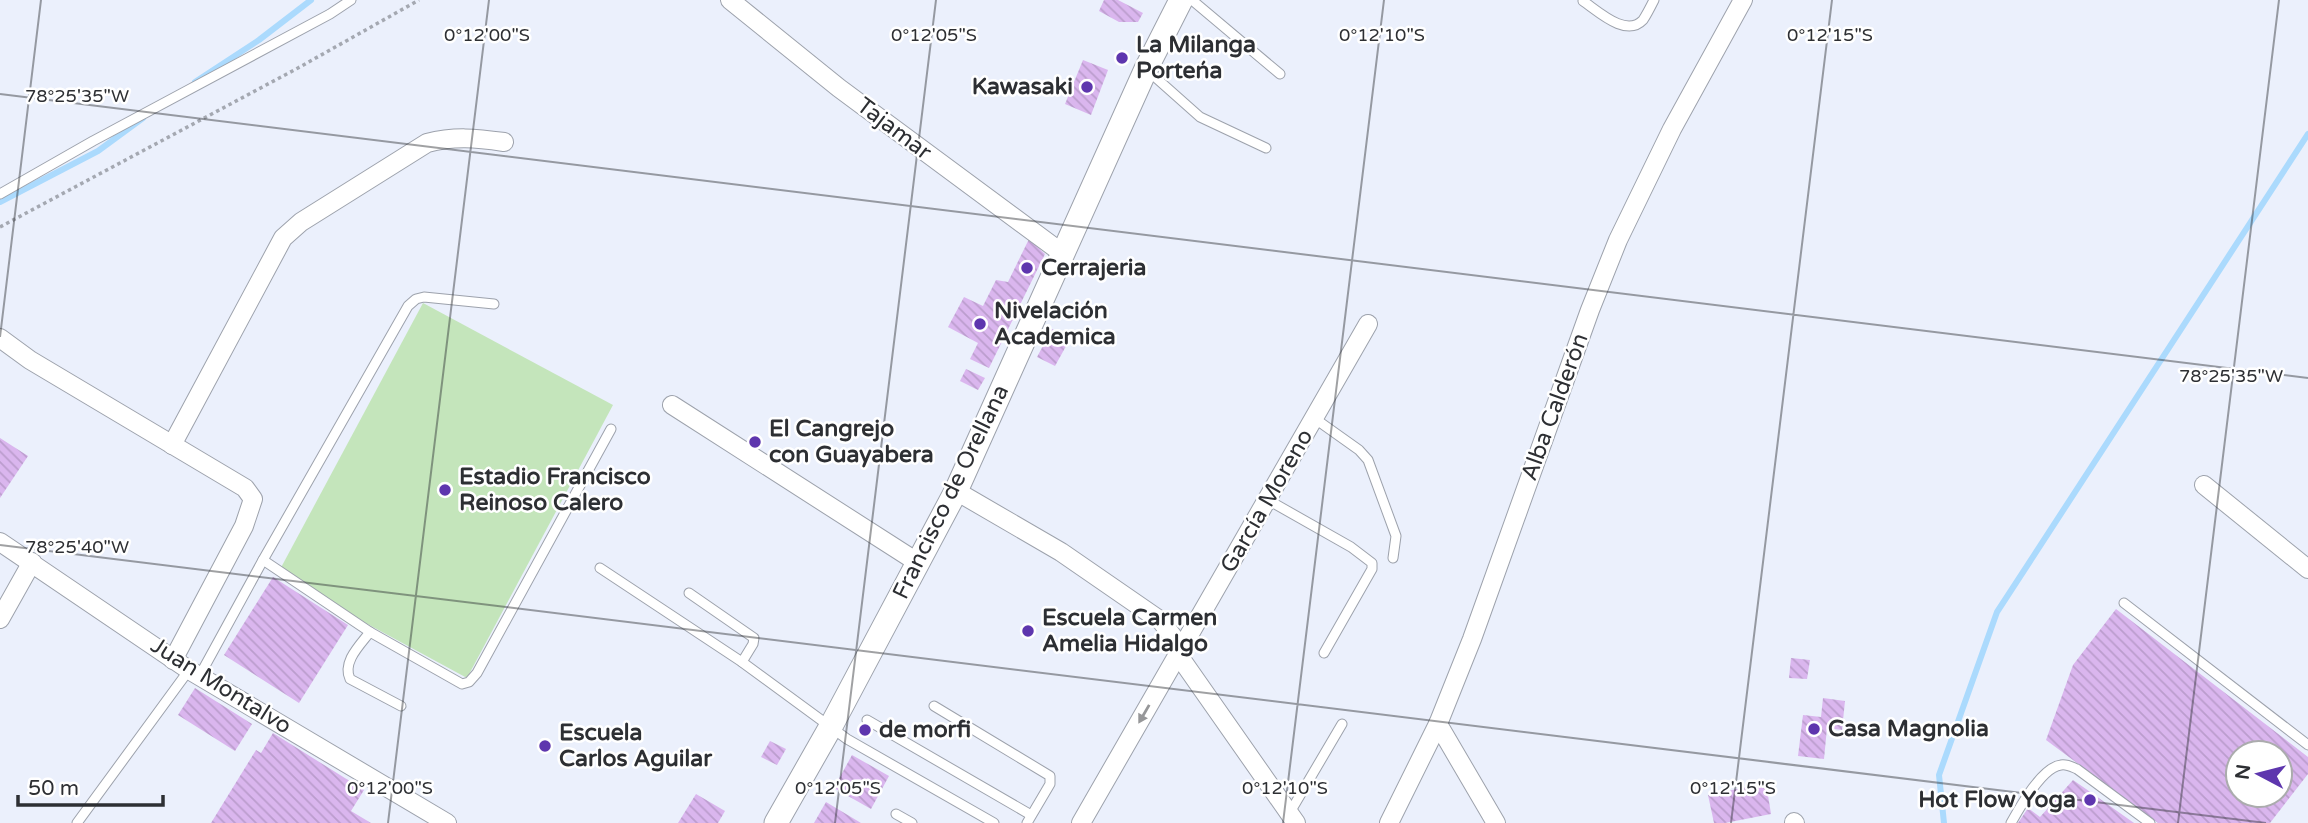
<svg xmlns="http://www.w3.org/2000/svg" width="2308" height="823" viewBox="0 0 2308 823" font-family="'Varela Round',sans-serif">
<style>
.green{fill:#c4e5bb}
.lines{fill:none;stroke-linecap:round;stroke-linejoin:round}
.stream{stroke:#abdafd;stroke-width:6}
.building{fill:url(#building-back-hatch);fill-rule:evenodd}
.service-casing{stroke:#9da2ac;stroke-width:11}
.minor-casing{stroke:#9da2ac;stroke-width:20}
.tertiary-casing{stroke:#9da2ac;stroke-width:25}
.path{stroke:#a4a8b1;stroke-width:3.5;stroke-dasharray:3.5 3.5;stroke-linecap:butt}
.service{stroke:#fff;stroke-width:9}
.minor{stroke:#fff;stroke-width:18}
.tertiary{stroke:#fff;stroke-width:23}
.oneway{fill:#969799}
.ticks{fill:none;stroke:#2d2f33;stroke-width:2;stroke-opacity:0.45}
.poi-dot{fill:#5e36ae;stroke:#fff;stroke-width:2.5}
.labels{text-anchor:middle;dominant-baseline:central;stroke-width:5;stroke-linejoin:round;paint-order:stroke}
.poi-label{font-size:23px;font-weight:bold;fill:#2d2f33;stroke:#fff;text-anchor:start}
.street-label{font-size:23px;fill:#2d2f33;stroke:#fff}
.ticks-label{font-size:18px;text-anchor:middle;fill:#2d2f33;stroke:#fff;stroke-width:5;stroke-linejoin:round;paint-order:stroke}
</style>
<defs>
<pattern id="building-back-hatch" width="6" height="6" patternUnits="userSpaceOnUse" patternTransform="scale(1.75)"><rect width="6" height="6" fill="#dab6ee"/><path d="M-1 5l2 2M0 0l6 6M5-1l2 2" fill="none" stroke="#bb9dcd"/></pattern>
</defs>
<rect width="100%" height="100%" fill="#ebf0fc"/>
<polygon class="green" points="423,303 613,405 467,678 277,575"/>
<g class="lines">
<g class="stream">
<polyline points="195,82 259,40 311,0"/>
<polyline points="0,202 98,151 143,118"/>
<polyline points="1944,823 1939,775 1997,612 2308,134"/>
</g>
</g>
<g class="building">
<polygon points="1104,0 1118,0 1143,13 1138,22 1119,22 1099,11"/>
<polygon points="1083,60 1108,70 1091,115 1065,104"/>
<polygon points="1029,239 1045,254 989,368 970,359 978,343 948,327 964,297 983,306 996,280 1008,282"/>
<polygon points="1052,329 1070,339 1055,366 1037,357"/>
<polygon points="966,369 985,378 978,390 960,381"/>
<polygon points="0,438 28,456 0,498"/>
<polygon points="273,577 348,625 299,703 224,655"/>
<path d="M2116,609L2308,757V774L2270,823H2158L2046,740L2073,665ZM2238,753H2280V795H2238Z"/>
<polygon points="1791,658 1810,660 1807,679 1789,678"/>
<polygon points="195,688 252,724 235,751 178,715"/>
<polygon points="1823,698 1845,701 1842,730 1827,728 1824,759 1798,756 1803,715 1821,717"/>
<polygon points="273,733 364,790 351,811 371,823 211,823 256,750 261,753"/>
<polygon points="770,741 786,749 777,765 761,757"/>
<polygon points="852,755 889,776 871,809 834,788"/>
<polygon points="2073,780 2086,789 2134,823 2018,823 2028,808 2040,817"/>
<polygon points="1766,783 1771,814 1725,823 1714,823 1708,795"/>
<polygon points="696,794 725,811 718,823 678,823"/>
<polygon points="826,802 861,823 814,823"/>
</g>
<g class="lines">
<defs>
<g id="service">
<polyline points="1192,0 1280,74"/>
<path d="M1583,1C1598,11 1626,38 1643,20C1647,14 1651,6 1654,0"/>
<polyline points="1146,69 1200,117 1266,148"/>
<polyline points="0,194 93,141 330,14 351,0"/>
<polyline points="1314,418 1359,450 1368,460 1396,536 1393,558"/>
<polyline points="1268,500 1351,547 1372,563 1372,569 1324,653"/>
<polyline points="263,560 370,632 462,684 469,682 477,673 611,429"/>
<polyline points="600,568 742,662 847,739 994,823"/>
<polyline points="689,593 754,638 753,644 742,662"/>
<polyline points="2124,603 2308,745"/>
<path d="M370,632C360,645 342,662 350,679L401,706"/>
<polyline points="200,675 263,560 408,306 416,299 424,297 494,304"/>
<polyline points="934,706 1050,776 1050,784 1027,823"/>
<polyline points="867,720 1031,815"/>
<polyline points="896,814 912,823"/>
<polyline points="1289,814 1342,724"/>
<polyline points="77,823 189,670"/>
<path d="M2011,823C2020,807 2042,767 2061,765C2067,764 2072,767 2077,769L2150,823"/>
</g>
<g id="minor">
<polyline points="730,0 839,88 1062,253"/>
<polyline points="0,338 30,360 245,488 253,499 244,526 173,660"/>
<polyline points="672,405 917,562"/>
<path d="M172,445L283,238L301,222L427,143C454,136 476,138 504,142"/>
<polyline points="2204,485 2308,569"/>
<polyline points="956,491 1061,552 1161,621 1174,638 1179,656 1296,823"/>
<polyline points="0,542 189,670 447,823"/>
<polyline points="0,619 32,562"/>
<polyline points="1438,724 1496,823"/>
<polyline points="1794,822 1795,823"/>
<polyline points="1081,823 1368,324"/>
<polyline points="1389,823 1438,724 1472,639 1590,310 1618,240 1672,129 1743,0"/>
</g>
<polyline id="tertiary" points="776,823 830,728 956,491 1146,69 1181,0"/>
</defs>
<use href="#service" class="service-casing"/>
<use href="#minor" class="minor-casing"/>
<use href="#tertiary" class="tertiary-casing"/>
<polyline class="path" points="0,227 298,68 419,0"/>
<use href="#service" class="service"/>
<use href="#minor" class="minor"/>
<use href="#tertiary" class="tertiary"/>
</g>
<defs><path id="oneway-solid" d="M-6-.8H1V-3.2L6.5 0L1 3.2V.8H-6Z" transform="scale(1.75)"/></defs>
<use class="oneway" href="#oneway-solid" transform="translate(1144 714) rotate(120)"/>
<path class="ticks" d="M0,94L2308,378M0,337L41,0M0,545L2266,823M388,823L489,0M835,823L936,0M1283,823L1384,0M1731,823L1832,0M2178,823L2279,0"/>
<g class="poi-dot">
<circle cx="1122" cy="58" r="7"/>
<circle cx="1087" cy="87" r="7"/>
<circle cx="1027" cy="268" r="7"/>
<circle cx="980" cy="324" r="7"/>
<circle cx="755" cy="442" r="7"/>
<circle cx="445" cy="490" r="7"/>
<circle cx="1028" cy="631" r="7"/>
<circle cx="1814" cy="729" r="7"/>
<circle cx="865" cy="730" r="7"/>
<circle cx="545" cy="746" r="7"/>
<circle cx="2090" cy="800" r="7"/>
</g>
<g class="labels">
<g class="poi-label">
<text x="1136" y="45">La Milanga<tspan x="1136" dy="26">Porteńa</tspan></text>
<text x="1073" y="87" text-anchor="end">Kawasaki</text>
<text x="1041" y="268">Cerrajeria</text>
<text x="994" y="311">Nivelación<tspan x="994" dy="26">Academica</tspan></text>
<text x="769" y="429">El Cangrejo<tspan x="769" dy="26">con Guayabera</tspan></text>
<text x="459" y="477">Estadio Francisco<tspan x="459" dy="26">Reinoso Calero</tspan></text>
<text x="1042" y="618">Escuela Carmen<tspan x="1042" dy="26">Amelia Hidalgo</tspan></text>
<text x="1828" y="729">Casa Magnolia</text>
<text x="879" y="730">de morfi</text>
<text x="559" y="733">Escuela<tspan x="559" dy="26">Carlos Aguilar</tspan></text>
<text x="2076" y="800" text-anchor="end">Hot Flow Yoga</text>
</g>
<g class="street-label">
<text transform="translate(894 129) rotate(37)">Tajamar</text>
<text transform="translate(1555 407) rotate(-70)">Alba Calderón</text>
<text transform="translate(951 492) rotate(-64)">Francisco de Orellana</text>
<text transform="translate(1267 501) rotate(-60)">García Moreno</text>
<text transform="translate(221 686) rotate(32)">Juan Montalvo</text>
</g>
</g>
<g class="ticks-label">
<text x="487" y="41">0°12'00"S</text>
<text x="934" y="41">0°12'05"S</text>
<text x="1382" y="41">0°12'10"S</text>
<text x="1830" y="41">0°12'15"S</text>
<text x="77" y="102">78°25'35"W</text>
<text x="2231" y="382">78°25'35"W</text>
<text x="77" y="553">78°25'40"W</text>
<text x="390" y="794">0°12'00"S</text>
<text x="838" y="794">0°12'05"S</text>
<text x="1285" y="794">0°12'10"S</text>
<text x="1733" y="794">0°12'15"S</text>
</g>
<g transform="translate(2259 774) rotate(277)"><circle r="33" fill="#ffffff" stroke="#abacad" stroke-width="2"/>
<path d="M0-5L12 26L0 18L-12 26Z" fill="#5e36ae"/>
<text y="-10" font-size="19" font-weight="bold" text-anchor="middle" fill="#2d2f33">N</text>
</g>
<path d="M18 795v10h145v-10" fill="none" stroke="#2d2f33" stroke-width="3.5"/>
<text x="28" y="795" font-size="21" fill="#2d2f33" stroke="#ffffff" stroke-width="5" paint-order="stroke">50 m</text>
</svg>
